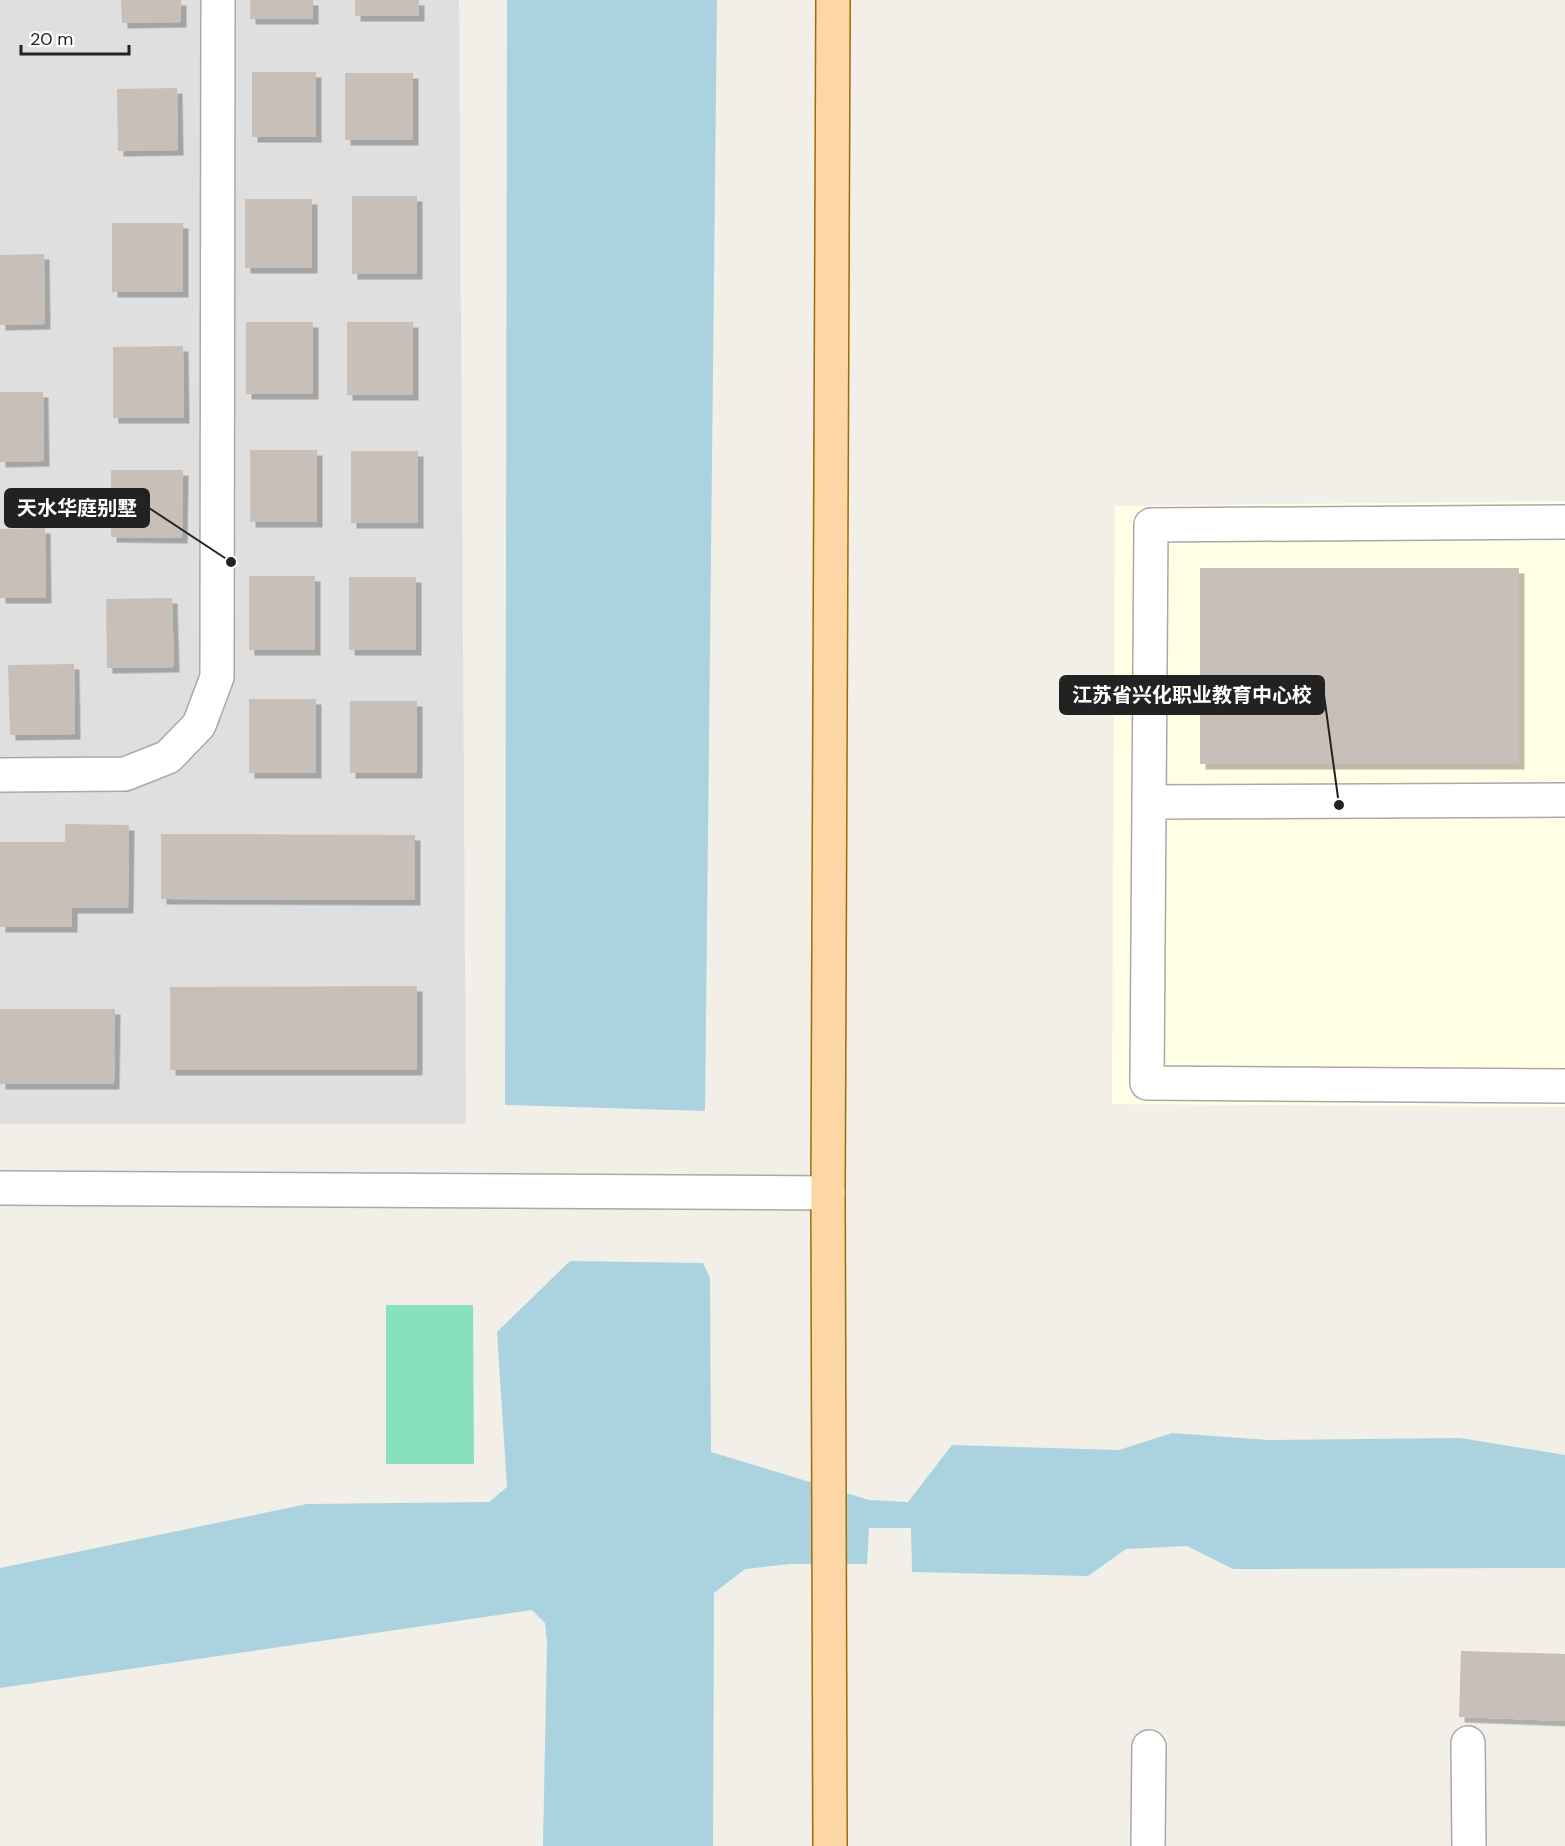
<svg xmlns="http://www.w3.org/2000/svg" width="1565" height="1846" viewBox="0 0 1565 1846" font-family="'DM Sans','Noto Sans SC',sans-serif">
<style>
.residential{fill:#e0dfdf}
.education{fill:#ffffe5}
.pitch{fill:#88e0be}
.water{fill:#aad3df}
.building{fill:#c7bfb8;filter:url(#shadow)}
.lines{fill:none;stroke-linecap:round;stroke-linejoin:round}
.minor-casing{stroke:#a9a9a9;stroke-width:36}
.major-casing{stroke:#a06b00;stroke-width:36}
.minor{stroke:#fff;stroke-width:33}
.major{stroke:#fcd6a4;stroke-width:33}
.leader{fill:none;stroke:#222;stroke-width:2}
.callout-dot{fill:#222;stroke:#fff;stroke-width:2}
.callout{fill:#222;stroke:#222;stroke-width:2}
.callout-label{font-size:20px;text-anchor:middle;font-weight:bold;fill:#fff}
</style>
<defs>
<filter id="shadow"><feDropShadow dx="5.5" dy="5.5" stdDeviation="0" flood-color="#0004"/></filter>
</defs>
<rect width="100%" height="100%" fill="#f2efe9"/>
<polygon class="residential" points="0,0 459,0 466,1124 0,1124"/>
<polygon class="education" points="1565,501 1565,1107 1112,1104 1115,506"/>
<polygon class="pitch" points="386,1305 473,1305 474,1464 386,1464"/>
<g class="water">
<polygon points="507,0 717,0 705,1111 505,1105"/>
<polygon points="570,1261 703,1263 710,1278 711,1452 869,1500 908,1502 952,1445 1119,1450 1172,1433 1269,1440 1460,1438 1565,1455 1565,1568 1233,1569 1187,1546 1126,1549 1088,1576 912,1572 911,1528 869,1528 867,1564 790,1564 745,1569 714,1593 713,1846 543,1846 547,1642 545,1623 532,1610 0,1688 0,1568 307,1504 489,1502 507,1487 497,1332"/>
</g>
<g class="building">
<polygon points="121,0 181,0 181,22 122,23"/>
<rect x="250" y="0" width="63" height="19"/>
<rect x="355" y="0" width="64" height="16"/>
<rect x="252" y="72" width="64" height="65"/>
<rect x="345" y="73" width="68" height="67"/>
<polygon points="177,88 178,150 118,151 117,89"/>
<rect x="352" y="196" width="65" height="78"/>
<rect x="245" y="199" width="67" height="69"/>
<rect x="112" y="223" width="71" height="69"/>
<polygon points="44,254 45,324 0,325 0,255"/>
<rect x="246" y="322" width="67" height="72"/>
<rect x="347" y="322" width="66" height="73"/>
<polygon points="183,346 184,418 113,418 113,347"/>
<polygon points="0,392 43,392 44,461 0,462"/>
<rect x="250" y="450" width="67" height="72"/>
<rect x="351" y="451" width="67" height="72"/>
<polygon points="111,470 183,470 182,538 111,537"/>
<polygon points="45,528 46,598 0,598 0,529"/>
<rect x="1200" y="568" width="319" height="196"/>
<rect x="249" y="576" width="66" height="74"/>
<rect x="349" y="577" width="67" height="73"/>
<polygon points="172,598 174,667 107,668 106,599"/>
<polygon points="74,664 75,734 10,735 8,665"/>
<rect x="249" y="699" width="67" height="74"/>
<rect x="350" y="701" width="67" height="72"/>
<polygon points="65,824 129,825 128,908 72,908 72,927 0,927 0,842 65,842"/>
<polygon points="161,834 415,835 415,900 161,899"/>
<polygon points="417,986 417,1070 170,1070 170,987"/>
<polygon points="0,1009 115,1009 114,1084 0,1084"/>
<polygon points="1461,1651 1565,1654 1565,1721 1459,1717"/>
</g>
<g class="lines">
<defs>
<g id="minor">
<polyline points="1565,522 1151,525 1147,1083 1565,1086"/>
<polyline points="0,775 125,774 168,757 199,725 217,677 218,0"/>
<polyline points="1149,802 1565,800"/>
<polyline points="0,1188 828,1193"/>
<polyline points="1468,1743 1469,1846"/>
<polyline points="1148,1846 1149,1747"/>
</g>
<polyline id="major" points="830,1846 828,1193 833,0"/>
</defs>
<use href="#minor" class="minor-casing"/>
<use href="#major" class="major-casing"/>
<use href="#minor" class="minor"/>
<use href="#major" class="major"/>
</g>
<path class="leader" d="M231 562L149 508M1339 805L1324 695"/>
<g class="callout-dot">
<circle cx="231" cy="562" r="6"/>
<circle cx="1339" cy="805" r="6"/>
</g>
<g class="callout">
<rect x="5" y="489" width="144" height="38" rx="6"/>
<rect x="1060" y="676" width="264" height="38" rx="6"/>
</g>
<g class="callout-label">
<text x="77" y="515">天水华庭别墅</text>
<text x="1192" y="702">江苏省兴化职业教育中心校</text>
</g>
<path d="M21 45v9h108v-9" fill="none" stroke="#222222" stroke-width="3"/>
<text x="30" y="45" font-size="18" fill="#222222" stroke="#ffffff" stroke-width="4.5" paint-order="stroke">20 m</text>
</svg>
